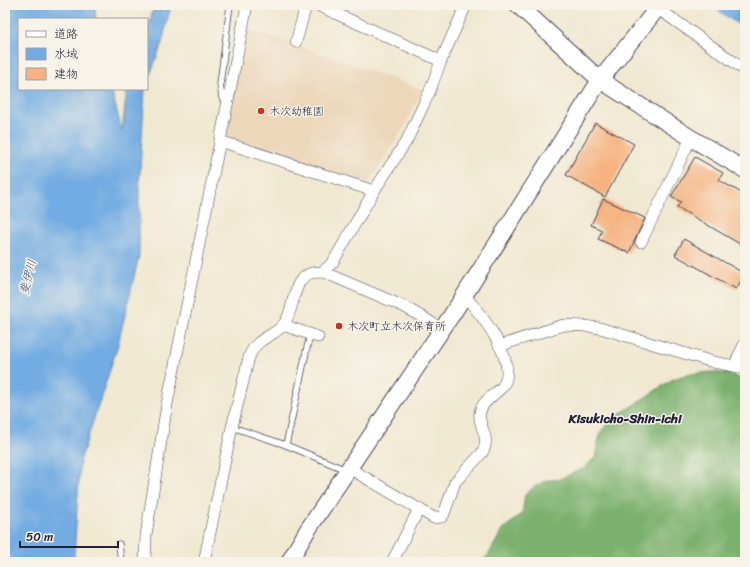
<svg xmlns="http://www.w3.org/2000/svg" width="750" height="567" viewBox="0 0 750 567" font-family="Sriracha,'Klee One',sans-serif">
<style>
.built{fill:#ecd7ba}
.forest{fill:#7bb16d;stroke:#4e6a54}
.water{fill:#72ace2;stroke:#4a678e}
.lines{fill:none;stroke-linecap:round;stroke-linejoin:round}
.river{stroke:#72ace2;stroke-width:23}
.building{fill:#f6b280}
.lane-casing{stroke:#414051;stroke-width:7}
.street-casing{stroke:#414051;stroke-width:12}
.secondary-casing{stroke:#414051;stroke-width:18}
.lane{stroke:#fff;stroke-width:5.5}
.street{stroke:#fff;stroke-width:11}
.secondary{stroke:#fff;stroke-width:16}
.poi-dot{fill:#c8321e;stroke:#f7f3e8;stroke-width:1.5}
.labels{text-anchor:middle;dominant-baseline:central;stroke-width:3;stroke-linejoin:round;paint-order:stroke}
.poi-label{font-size:11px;fill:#22223b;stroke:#f7f3e8;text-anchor:start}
.water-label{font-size:12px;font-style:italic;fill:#3e5275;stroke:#f7f3e8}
.quarter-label{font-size:13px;font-weight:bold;fill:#22223b;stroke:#f7f3e8}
</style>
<rect width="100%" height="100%" fill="#f7f3e8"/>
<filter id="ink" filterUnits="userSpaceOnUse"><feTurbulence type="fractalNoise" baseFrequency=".025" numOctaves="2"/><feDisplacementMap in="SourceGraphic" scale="8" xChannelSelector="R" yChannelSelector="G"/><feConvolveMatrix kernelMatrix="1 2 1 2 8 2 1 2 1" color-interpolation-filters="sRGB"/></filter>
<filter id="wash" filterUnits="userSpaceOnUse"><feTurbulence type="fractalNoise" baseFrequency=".012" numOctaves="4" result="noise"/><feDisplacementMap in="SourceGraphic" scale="16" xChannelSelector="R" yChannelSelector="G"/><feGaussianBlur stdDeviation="0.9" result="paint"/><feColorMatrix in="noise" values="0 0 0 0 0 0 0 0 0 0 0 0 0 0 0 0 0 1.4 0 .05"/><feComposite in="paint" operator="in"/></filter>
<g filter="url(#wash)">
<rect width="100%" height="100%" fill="#f0e8d0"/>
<polygon class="built" points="244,27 424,90 404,127 369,183 230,139 226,135"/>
<polygon class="forest" points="712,372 730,374 744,380 745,384 744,410 745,414 745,562 481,562 489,554 503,529 522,514 525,495 534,487 547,480 557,480 583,469 596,457 597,446 601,432 613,417 626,410 673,379 688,374"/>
<g class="water">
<polygon points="5,5 96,5 95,13 96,19 19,19 19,89 111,89 122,131 127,89 145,89 139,185 139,256 117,348 80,461 74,557 72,562 5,562"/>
<polygon points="154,5 171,5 162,43 147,83 147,35"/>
</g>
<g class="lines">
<polyline class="river" points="729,5 745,16"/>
</g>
<g id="blocks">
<g class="building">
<polygon points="595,123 634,144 605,197 566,175"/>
<polygon points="695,157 723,173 719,180 745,195 745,247 677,207 681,202 671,197"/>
<polygon points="603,199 645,218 629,253 598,239 602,230 591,225"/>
<polygon points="684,239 745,274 736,289 675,255"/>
</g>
</g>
</g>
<g filter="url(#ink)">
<use href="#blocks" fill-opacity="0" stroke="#414051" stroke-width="1"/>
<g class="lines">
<defs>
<g id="lane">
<polyline points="228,100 222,98 220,84 230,5"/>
<polyline points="232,427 286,445 346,470"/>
<polyline points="286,445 310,334"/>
<polyline points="119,544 121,562"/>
</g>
<g id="street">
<polyline points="247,5 220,141 374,191"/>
<polyline points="317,5 441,61"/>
<polyline points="653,5 745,70"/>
<polyline points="296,42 305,9 310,5"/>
<polyline points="641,242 691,138"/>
<polyline points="323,272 333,262 374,191 407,140 429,93 441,61 466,5"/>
<polyline points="283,325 318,337"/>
<polyline points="499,346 563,325 584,326 600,328 713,362 745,368"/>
<polyline points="735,366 738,357 745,343"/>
<path d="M349,468L434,518L442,517L444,514L455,482L482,453C492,436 477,427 480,412C482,401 495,395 502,387C521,363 480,313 464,295"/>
<polyline points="145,562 146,535 167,404 220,141"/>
<path d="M204,562L232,427L249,357C257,336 273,338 284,324C293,313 293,286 303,278C309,272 316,272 323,272L405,307L442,329"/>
<polyline points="392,562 419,509"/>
</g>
<g id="secondary">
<polyline points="518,5 600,80 691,138 745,170"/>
<polyline points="289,562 307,531 455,310 600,80 660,5"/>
</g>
</defs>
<use href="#lane" class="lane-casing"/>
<use href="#street" class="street-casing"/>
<use href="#secondary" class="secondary-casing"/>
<use href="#lane" class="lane"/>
<use href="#street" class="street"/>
<use href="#secondary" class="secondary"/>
</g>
</g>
<g class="poi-dot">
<circle cx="261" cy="111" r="4"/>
<circle cx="339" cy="326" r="4"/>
</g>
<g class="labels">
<g class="poi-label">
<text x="269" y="111">木次幼稚園</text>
<text x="347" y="326">木次町立木次保育所</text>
</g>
<g class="water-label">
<text transform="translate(28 277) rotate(-77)">斐伊川</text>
</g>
<g class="quarter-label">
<text x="625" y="418">Kisukicho-Shin-ichi</text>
</g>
</g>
<rect width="750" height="567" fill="none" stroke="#f7f3e8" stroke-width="20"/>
<rect x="18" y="18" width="130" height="72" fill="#f7f3e8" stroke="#a29fa3"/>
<rect x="26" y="31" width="20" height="6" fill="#ffffff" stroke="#a29fa3"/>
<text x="54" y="38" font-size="12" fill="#22223b">道路</text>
<rect x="26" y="48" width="20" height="12" fill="#72ace2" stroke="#a29fa3"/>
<text x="54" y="58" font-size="12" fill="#22223b">水域</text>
<rect x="26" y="68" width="20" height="12" fill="#f6b280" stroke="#a29fa3"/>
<text x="54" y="78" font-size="12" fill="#22223b">建物</text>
<path d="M20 541v6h98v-6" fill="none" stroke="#22223b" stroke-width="2"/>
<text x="26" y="541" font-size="12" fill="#22223b" stroke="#f7f3e8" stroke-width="3" paint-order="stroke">50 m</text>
</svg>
